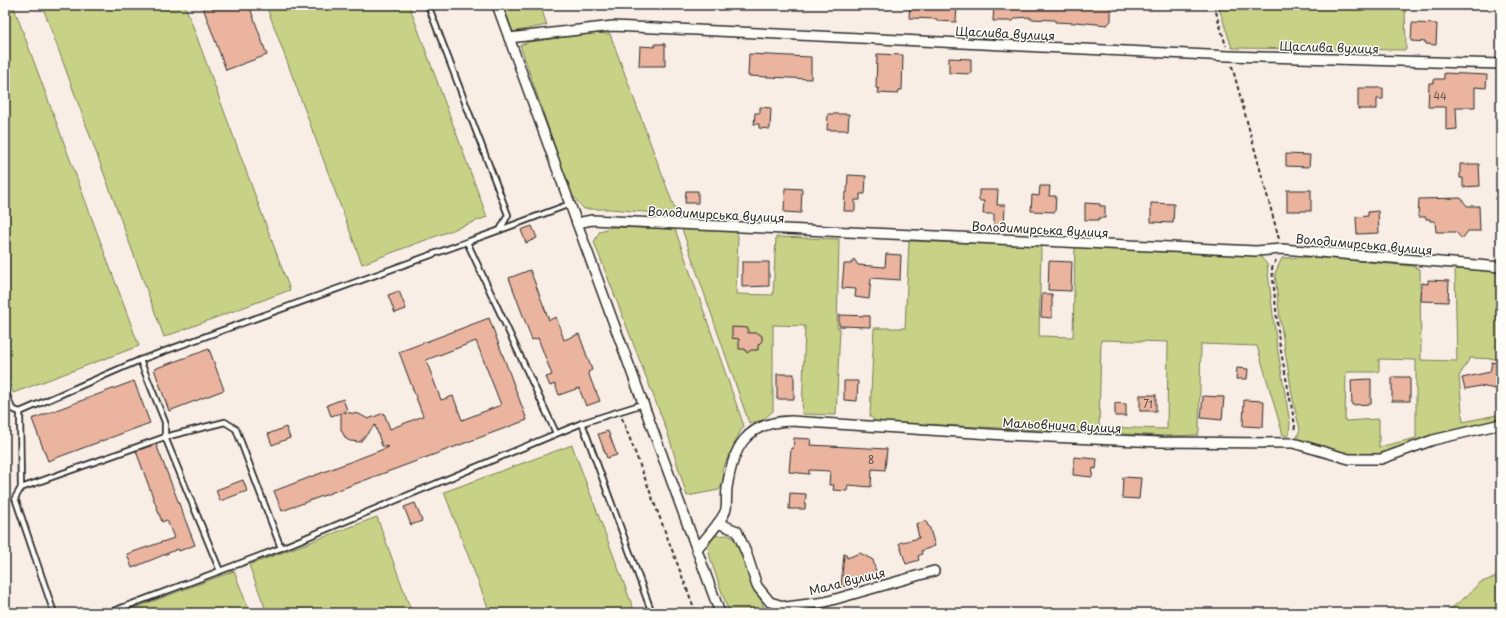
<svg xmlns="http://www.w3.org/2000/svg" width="1506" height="618" viewBox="0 0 1506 618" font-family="'Playpen Sans',sans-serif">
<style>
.green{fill:#c7d286;stroke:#797e58;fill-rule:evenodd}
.building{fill:#eab49f;stroke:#2b2b2b;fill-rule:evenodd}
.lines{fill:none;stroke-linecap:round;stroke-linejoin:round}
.lane-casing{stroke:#2b2b2b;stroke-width:8}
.street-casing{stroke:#2b2b2b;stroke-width:12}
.path{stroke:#2b2b2b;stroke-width:2;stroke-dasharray:4 3;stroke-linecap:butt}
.lane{stroke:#fdfcf7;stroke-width:4.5}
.street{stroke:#fdfcf7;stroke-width:9}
.labels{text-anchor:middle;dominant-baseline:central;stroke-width:3;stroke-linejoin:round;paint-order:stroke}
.number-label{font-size:10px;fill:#5b4d48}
.street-label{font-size:12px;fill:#2b2b2b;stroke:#fdfcf7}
</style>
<rect width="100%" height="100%" fill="#f9eee5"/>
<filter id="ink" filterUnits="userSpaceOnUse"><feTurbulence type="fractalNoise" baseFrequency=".025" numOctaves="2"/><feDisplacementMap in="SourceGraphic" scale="8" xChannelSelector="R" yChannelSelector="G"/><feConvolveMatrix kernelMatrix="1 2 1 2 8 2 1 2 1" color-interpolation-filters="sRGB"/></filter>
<g filter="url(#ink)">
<g class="green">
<polygon points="5,5 13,5 139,346 13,393 5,370"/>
<polygon points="42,5 185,5 290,290 164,337"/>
<polygon points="266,5 409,5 487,217 362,264"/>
<polygon points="503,5 540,5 547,25 513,32"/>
<polygon points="1218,5 1405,5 1406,50 1232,48"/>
<polygon points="593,33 610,34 677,215 611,209 584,209 571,194 520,45 529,42"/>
<polygon points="612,227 675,229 744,426 740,432 722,470 725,478 719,490 687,496 667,431 594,242 600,231"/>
<polygon points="682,229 736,231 738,236 736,294 773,295 776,237 839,239 837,328 840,328 836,415 802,414 805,326 773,325 773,411 763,420 749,423"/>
<path d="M909,241L1040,245L1041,249L1039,336L1073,337L1075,247L1259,255L1267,264L1276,340L1290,423L1289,436L1283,435L1257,346L1201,344L1199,430L1198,435L1167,436L876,422L870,416L874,328H905ZM1101,340L1168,342L1167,429L1099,427Z"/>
<path d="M1314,257L1412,266L1420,269L1421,360L1457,361L1455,269L1501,270V359L1470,358L1459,376L1463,422L1501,414V422L1425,440L1381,454L1366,456L1347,455L1296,440L1300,429L1294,406L1280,320L1275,273L1282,258ZM1379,359L1416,360V438L1379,447V419L1345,421L1346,372H1379Z"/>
<polygon points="572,445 635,613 490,613 444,492"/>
<polygon points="377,517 412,613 267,613 249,565"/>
<polygon points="728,535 738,542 766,613 729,613 712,564 708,548 713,536"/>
<polygon points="234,571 250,613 121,613"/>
<polygon points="1495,577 1501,577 1501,613 1439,613 1449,610 1468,595 1479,583"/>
</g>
<g class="building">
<polygon points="202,5 249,5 267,55 226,70"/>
<polygon points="910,5 957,5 956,22 937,21 937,19 909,18"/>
<polygon points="994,5 1108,5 1111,9 1111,21 1107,25 1076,22 1075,23 1055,22 1055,20 1030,19 1030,17 1016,18 1013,21 993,21"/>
<polygon points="1412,23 1437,24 1436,45 1426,44 1426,42 1411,41"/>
<polygon points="655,44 665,44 665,66 639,66 640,46 655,47"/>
<polygon points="749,54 811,57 811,79 748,76"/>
<polygon points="877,54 903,55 902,90 899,90 898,94 878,93 879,89 876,88"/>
<polygon points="949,58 971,59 971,74 949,73"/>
<polygon points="1444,73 1487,75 1486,88 1475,87 1475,107 1456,107 1457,129 1446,130 1446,107 1428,107 1429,83 1434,83 1434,79 1444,79"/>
<polygon points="1358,88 1383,88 1383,99 1377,99 1377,109 1358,109"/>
<polygon points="760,107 771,108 770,129 759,128 759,124 754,124 755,113 760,113"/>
<polygon points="828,114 849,114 848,130 827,130"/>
<polygon points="1286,154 1310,155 1309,167 1286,166"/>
<polygon points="1460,164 1479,164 1480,186 1463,187 1463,178 1460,178"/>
<polygon points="848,175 866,176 865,194 860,194 860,200 855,200 855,211 844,211 845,193 847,193"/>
<polygon points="1040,186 1050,186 1049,196 1056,196 1055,212 1031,211 1032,195 1039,196"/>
<polygon points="785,188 802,189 801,213 784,212"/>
<polygon points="979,190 998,190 997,205 1005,205 1004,228 994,228 994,214 983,214 984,201 979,201"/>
<rect x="1287" y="190" width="24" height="21"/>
<polygon points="686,191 698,191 698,203 685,203"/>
<polygon points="1461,198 1467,206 1479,206 1480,231 1468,231 1462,239 1456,232 1436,232 1435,221 1430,221 1430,219 1426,219 1426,217 1418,217 1419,199"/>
<polygon points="1085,203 1100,204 1100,206 1105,206 1105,218 1099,218 1099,220 1085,220"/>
<polygon points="1151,203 1174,204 1173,223 1151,222"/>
<polygon points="1378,211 1379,233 1357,234 1356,217 1368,216 1368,212"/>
<polygon points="532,226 537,238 526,243 521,230"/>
<polygon points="886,254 901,255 900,280 871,278 869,299 855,297 856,289 842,288 844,264 851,264 854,259 858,265 885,267"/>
<polygon points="1049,261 1072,262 1071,291 1048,290"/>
<polygon points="742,262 769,262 769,286 742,287"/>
<polygon points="530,270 549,320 556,317 564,340 579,334 592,370 588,372 595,391 596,391 600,401 586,406 579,388 559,395 555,384 550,386 546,377 552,375 538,338 532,340 509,278"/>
<polygon points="1428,280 1449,281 1448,302 1421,301 1422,283 1428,284"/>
<polygon points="399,291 406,309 395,313 388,295"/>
<polygon points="1042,294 1052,294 1052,318 1041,317"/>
<polygon points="839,315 870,316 870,327 839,326"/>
<path d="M489,318L527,420L282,511L274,491L389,447L382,446L375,425L360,442L350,441L346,439L341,430V413L331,416L327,405L343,399L347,410L343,412L359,414L368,419L384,413L390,429L423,416L399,352ZM476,341L501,405L462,420L453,396L441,400L426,360Z"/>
<polygon points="732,327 748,328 748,333 758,333 762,336 762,341 758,345 758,350 751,350 747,353 745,349 739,349 739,339 732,338"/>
<polygon points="209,349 224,390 169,411 154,369"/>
<polygon points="1492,362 1501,364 1501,390 1480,386 1465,389 1462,378 1490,372"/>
<polygon points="1237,368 1248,369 1247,379 1236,379"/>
<rect x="777" y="374" width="17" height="25"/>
<rect x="1392" y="377" width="18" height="24"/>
<polygon points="1371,379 1371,404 1352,405 1351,380"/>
<polygon points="134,381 150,423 48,461 32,419"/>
<polygon points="844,381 858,381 857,401 844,400"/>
<rect x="1140" y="395" width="16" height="16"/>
<polygon points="1203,396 1224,397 1222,420 1201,418"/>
<polygon points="1244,400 1264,401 1263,427 1243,426"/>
<polygon points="1115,403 1126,404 1126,416 1115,416"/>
<polygon points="286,427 290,438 272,445 268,434"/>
<polygon points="608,431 617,455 607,458 598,434"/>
<polygon points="794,438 811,439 810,445 887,449 885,470 872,469 871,487 848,485 847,491 833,490 834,485 829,485 830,471 809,470 809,474 789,472 791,448 793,449"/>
<polygon points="156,444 195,545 179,551 178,549 132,568 127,554 174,538 167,520 162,522 136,451"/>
<polygon points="1074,457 1097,459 1096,469 1093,468 1092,477 1073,475"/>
<polygon points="1123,477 1141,478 1139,499 1122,498"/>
<polygon points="243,480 247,491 220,501 216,490"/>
<polygon points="790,493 806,494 805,509 789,509"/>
<polygon points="415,503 422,521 411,525 404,507"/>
<polygon points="926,521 928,526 929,526 935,546 921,551 922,554 918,556 919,560 906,564 899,543 919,538 916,524"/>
<polygon points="860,553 873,560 876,572 851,579 852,584 841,587 844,554 846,554 847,558"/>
</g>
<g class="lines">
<defs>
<g id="lane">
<polyline points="500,230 570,204"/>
<polyline points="467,242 556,433"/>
<polyline points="140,360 165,422 165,437 220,571"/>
<polyline points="5,389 12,409 20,412 140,360 500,230 508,215 428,5"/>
<polyline points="20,412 21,488"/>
<polyline points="582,423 643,404"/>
<polyline points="54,613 15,498 21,488 165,437 225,422 236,429 281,548"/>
<polyline points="108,613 281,548 582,423 652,613"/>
</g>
<g id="street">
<polyline points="497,5 720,613"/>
<polyline points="509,38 613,26 1229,56 1501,64"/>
<polyline points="577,223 592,220 1256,251 1282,249 1501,267"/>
<polyline points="718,523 737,531 747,555 757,586 770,602 786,607 825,602 934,571"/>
<path d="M697,549C704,540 724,519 726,509C727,502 726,495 727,488C733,447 746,422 791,421L1005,435L1160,442L1293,443L1349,459H1381L1433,440L1501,424"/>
</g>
</defs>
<use href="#lane" class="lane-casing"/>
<use href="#street" class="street-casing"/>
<g class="path">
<polyline points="1214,5 1226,46"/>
<polyline points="1232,66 1279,239"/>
<polyline points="1276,260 1272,268 1279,341 1295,425 1294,432"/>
<polyline points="622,418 696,613"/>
</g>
<use href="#lane" class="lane"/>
<use href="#street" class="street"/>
</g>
</g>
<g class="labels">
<g class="number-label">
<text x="1440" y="95">44</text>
<text x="1148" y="403">71</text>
<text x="871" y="459">8</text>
</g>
<g class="street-label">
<text transform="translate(1005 33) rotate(3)">Щаслива вулиця</text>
<text transform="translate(1329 47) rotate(2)">Щаслива вулиця</text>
<text transform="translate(716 214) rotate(3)">Володимирська вулиця</text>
<text transform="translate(1040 229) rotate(3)">Володимирська вулиця</text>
<text transform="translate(1364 244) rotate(5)">Володимирська вулиця</text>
<text transform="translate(1062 425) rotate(3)">Мальовнича вулиця</text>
<text transform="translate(847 581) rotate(-14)">Мала вулиця</text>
</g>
</g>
<rect width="1506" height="618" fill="none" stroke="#fdfcf7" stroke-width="20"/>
<rect x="10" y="10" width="1486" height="598" fill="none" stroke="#2b2b2b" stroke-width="1.5" filter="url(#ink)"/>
</svg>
